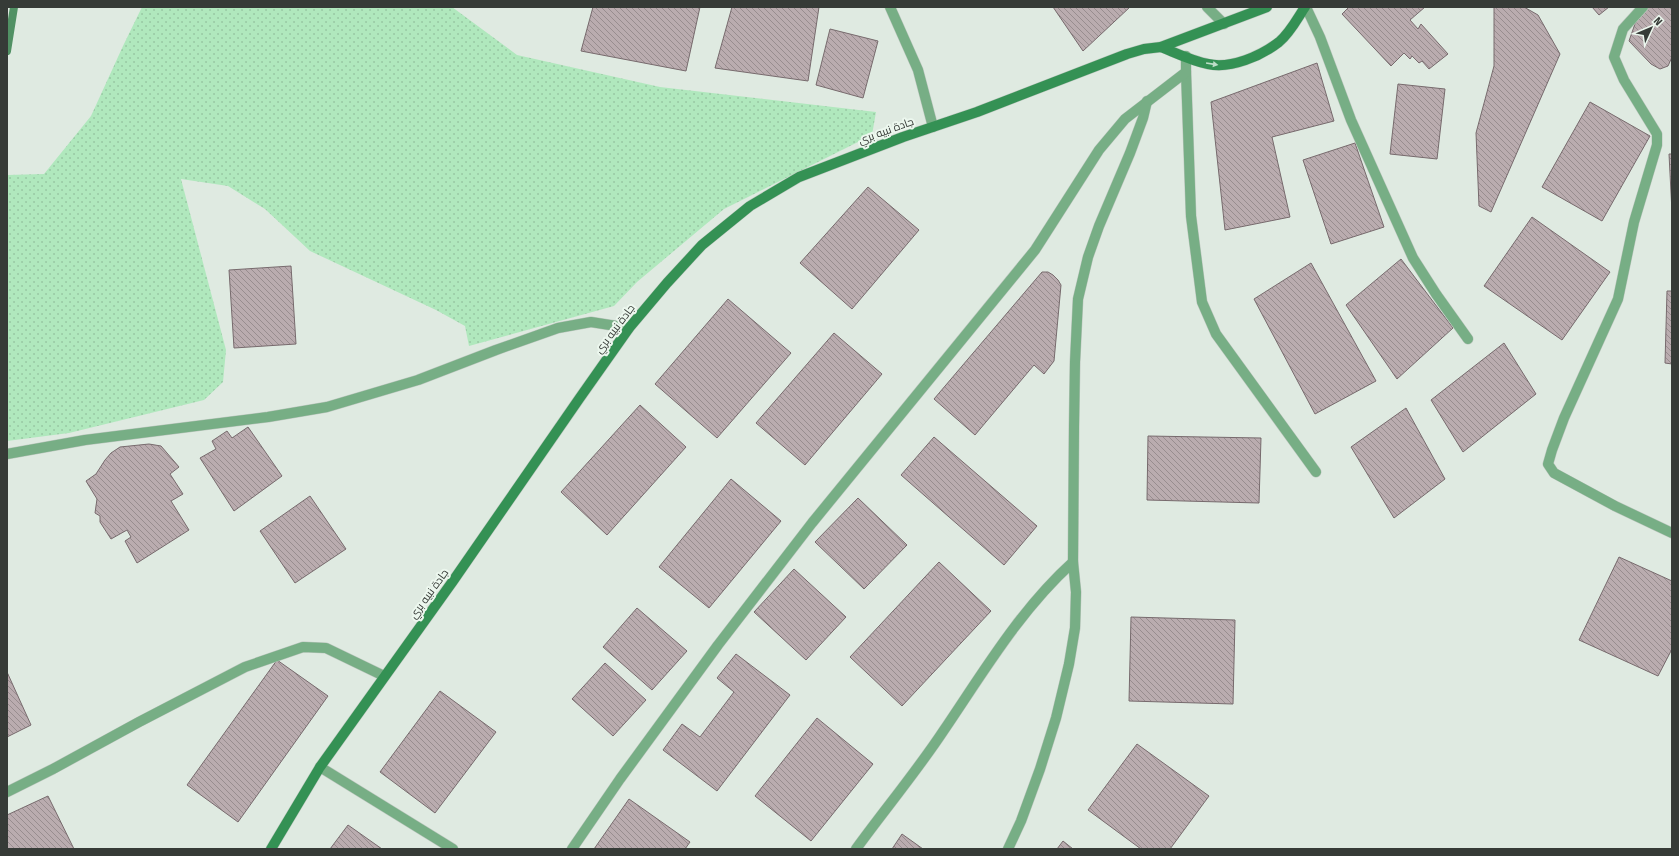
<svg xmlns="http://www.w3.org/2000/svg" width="1679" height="856" viewBox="0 0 1679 856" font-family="'Fira Sans Condensed',Cairo,sans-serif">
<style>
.grass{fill:url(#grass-dots)}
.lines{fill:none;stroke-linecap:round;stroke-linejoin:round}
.stream{stroke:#519164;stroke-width:8}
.building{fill:url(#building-back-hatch);stroke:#776a6d}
.street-casing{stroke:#bdc7bf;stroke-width:11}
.secondary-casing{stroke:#bdc7bf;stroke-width:11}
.street{stroke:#77ae85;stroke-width:10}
.secondary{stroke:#349154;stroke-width:10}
.oneway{fill:#bedec8}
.labels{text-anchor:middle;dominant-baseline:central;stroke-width:4;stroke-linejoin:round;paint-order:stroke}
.street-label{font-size:11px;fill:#363b37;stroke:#ecf7ee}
</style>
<defs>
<pattern id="grass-dots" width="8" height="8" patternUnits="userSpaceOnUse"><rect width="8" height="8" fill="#b0e8bd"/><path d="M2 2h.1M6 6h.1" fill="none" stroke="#98c8a3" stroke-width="1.8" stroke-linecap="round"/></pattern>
<pattern id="building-back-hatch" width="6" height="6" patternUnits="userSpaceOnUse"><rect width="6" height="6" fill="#baacaf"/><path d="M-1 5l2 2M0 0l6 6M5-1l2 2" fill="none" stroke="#988d8f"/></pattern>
</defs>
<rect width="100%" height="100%" fill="#dfeae1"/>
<polygon class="grass" points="142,7 452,7 517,55 660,87 876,112 872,135 724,209 637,282 614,306 469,346 465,326 436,310 310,251 265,209 228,186 181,179 226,350 223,382 204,400 69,433 7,441 7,175 44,174 91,116 123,46"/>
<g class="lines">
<polyline class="stream" points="7,51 14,7"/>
</g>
<g class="building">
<polygon points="593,7 700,7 686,71 581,51"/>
<polygon points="732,7 819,7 808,81 715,68"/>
<polygon points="1053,7 1130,7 1083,51"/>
<polygon points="1349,7 1425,7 1410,20 1418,29 1421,24 1448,54 1429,69 1422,61 1419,63 1412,56 1410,59 1404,53 1391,66 1342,14"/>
<polygon points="1494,7 1524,7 1538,15 1560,54 1491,212 1479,206 1476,133 1494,66"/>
<polygon points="1592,7 1609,7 1599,15"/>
<polygon points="1648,7 1672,7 1672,57 1668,66 1660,69 1651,64 1629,41 1637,18"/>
<polygon points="830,29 878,41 863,98 816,85"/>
<polygon points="1317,63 1334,121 1272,137 1290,217 1225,230 1211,102"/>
<polygon points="1398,84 1445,89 1437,159 1390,154"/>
<polygon points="1590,102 1650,136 1602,221 1542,187"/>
<polygon points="1355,143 1384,227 1331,244 1303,160"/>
<polygon points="1669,154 1672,154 1672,212"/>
<polygon points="868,187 919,230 852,309 800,263"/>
<polygon points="1532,217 1610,272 1562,340 1484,286"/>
<polygon points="1401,259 1453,328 1397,379 1346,305"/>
<polygon points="1311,263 1376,381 1315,414 1254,299"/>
<polygon points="291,266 296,344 234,348 229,270"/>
<polygon points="1042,272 1048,272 1053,275 1058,280 1061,285 1054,361 1044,374 1034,365 975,435 934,399"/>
<polygon points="1667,291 1672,291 1672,364 1665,363"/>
<polygon points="728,299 791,353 717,438 655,384"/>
<polygon points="834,333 882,374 805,465 756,423"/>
<polygon points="1504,343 1536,394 1463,452 1431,400"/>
<polygon points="640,405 686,447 607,535 561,492"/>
<polygon points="1406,408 1445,479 1394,518 1351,447"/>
<polygon points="248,427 282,476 234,511 200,458 216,449 212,441 227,431 232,438"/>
<polygon points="1148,436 1261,438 1259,503 1147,500"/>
<polygon points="934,437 1037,526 1004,565 901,475"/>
<polygon points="149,444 161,446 179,467 170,474 183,494 171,501 189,530 137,563 125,541 131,537 127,530 111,539 100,522 100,516 95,513 97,499 86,481 96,474 105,460 111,453 120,447"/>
<polygon points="731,479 781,521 709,608 659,567"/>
<polygon points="310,496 346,549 295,583 260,531"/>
<polygon points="858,498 907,545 864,589 815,542"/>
<polygon points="1619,557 1672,581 1672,649 1658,676 1579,640"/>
<polygon points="939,562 991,611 902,706 850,657"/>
<polygon points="794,569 846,617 806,660 754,612"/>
<polygon points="637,608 687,651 652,690 603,647"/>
<polygon points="1131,617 1235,620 1233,704 1129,701"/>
<polygon points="736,654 790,695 717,791 663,750 682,724 700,737 734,692 717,678"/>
<polygon points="277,660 328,696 238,822 187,785"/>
<polygon points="605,663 646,700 613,736 572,699"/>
<polygon points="7,672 31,725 7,737"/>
<polygon points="440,691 496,732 435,813 380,772"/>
<polygon points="817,718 873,764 811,841 755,796"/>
<polygon points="1137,744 1209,796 1170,849 1141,849 1088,810"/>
<polygon points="48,796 74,849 7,849 7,815"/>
<polygon points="629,799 690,842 685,849 594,849"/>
<polygon points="348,825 382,849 330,849"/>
<polygon points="902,834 923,849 892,849"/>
<polygon points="1063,841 1073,849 1057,849"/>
</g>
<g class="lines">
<defs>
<g id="street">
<polyline points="890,7 918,70 933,127"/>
<polyline points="1207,7 1224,24"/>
<polyline points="1306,7 1320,37 1351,120 1413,258 1436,294 1468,339"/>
<polyline points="1643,7 1623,29 1614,57 1624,80 1657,134 1657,145 1634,222 1618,299 1564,418 1552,450 1548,464 1554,473 1615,506 1672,533"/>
<polyline points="1186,72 1191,216 1202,302 1216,334 1316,472"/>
<polyline points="7,454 85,440 268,417 327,407 418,380 496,350 558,328 591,322 629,328"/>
<polyline points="320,767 453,849"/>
<polyline points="7,792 53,769 139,722 245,667 303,647 326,648 384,676"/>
<polyline points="572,849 620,779 718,645 812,523 1035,250 1099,150 1125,119 1186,72 1186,56"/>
<path d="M856,849C885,809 917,771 944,730C984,671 1020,610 1073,562"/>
<polyline points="1008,849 1021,821 1040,769 1056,718 1069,664 1075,628 1076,592 1073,562 1074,427 1075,362 1078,299 1088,257 1099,226 1130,153 1143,118 1147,101"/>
</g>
<g id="secondary">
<path d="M1161,47C1176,53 1192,61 1208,64C1231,69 1261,56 1279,42C1290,33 1297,19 1305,7"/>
<polyline points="271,849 320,767 453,581 579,399 629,328 667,283 702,245 750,206 799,177 903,137 977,112 1127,54 1144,49 1161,47 1267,7"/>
</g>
</defs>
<use href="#street" class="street-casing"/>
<use href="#secondary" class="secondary-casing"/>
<use href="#street" class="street"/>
<use href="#secondary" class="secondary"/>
</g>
<defs><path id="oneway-solid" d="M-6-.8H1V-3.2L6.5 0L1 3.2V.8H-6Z"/></defs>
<use class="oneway" href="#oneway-solid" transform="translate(1212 64) rotate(9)"/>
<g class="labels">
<g class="street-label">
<text transform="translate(886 131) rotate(-20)">جادة نبيه بري</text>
<text transform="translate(615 329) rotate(-53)">جادة نبيه بري</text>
<text transform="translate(429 594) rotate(-54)">جادة نبيه بري</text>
</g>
</g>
<rect width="1679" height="856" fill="none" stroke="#363b37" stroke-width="16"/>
<g transform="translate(1651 28) rotate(46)" stroke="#ecf7ee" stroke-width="3" paint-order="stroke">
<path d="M0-3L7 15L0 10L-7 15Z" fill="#363b37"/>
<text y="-6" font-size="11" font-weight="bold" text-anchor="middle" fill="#363b37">N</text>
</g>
</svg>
